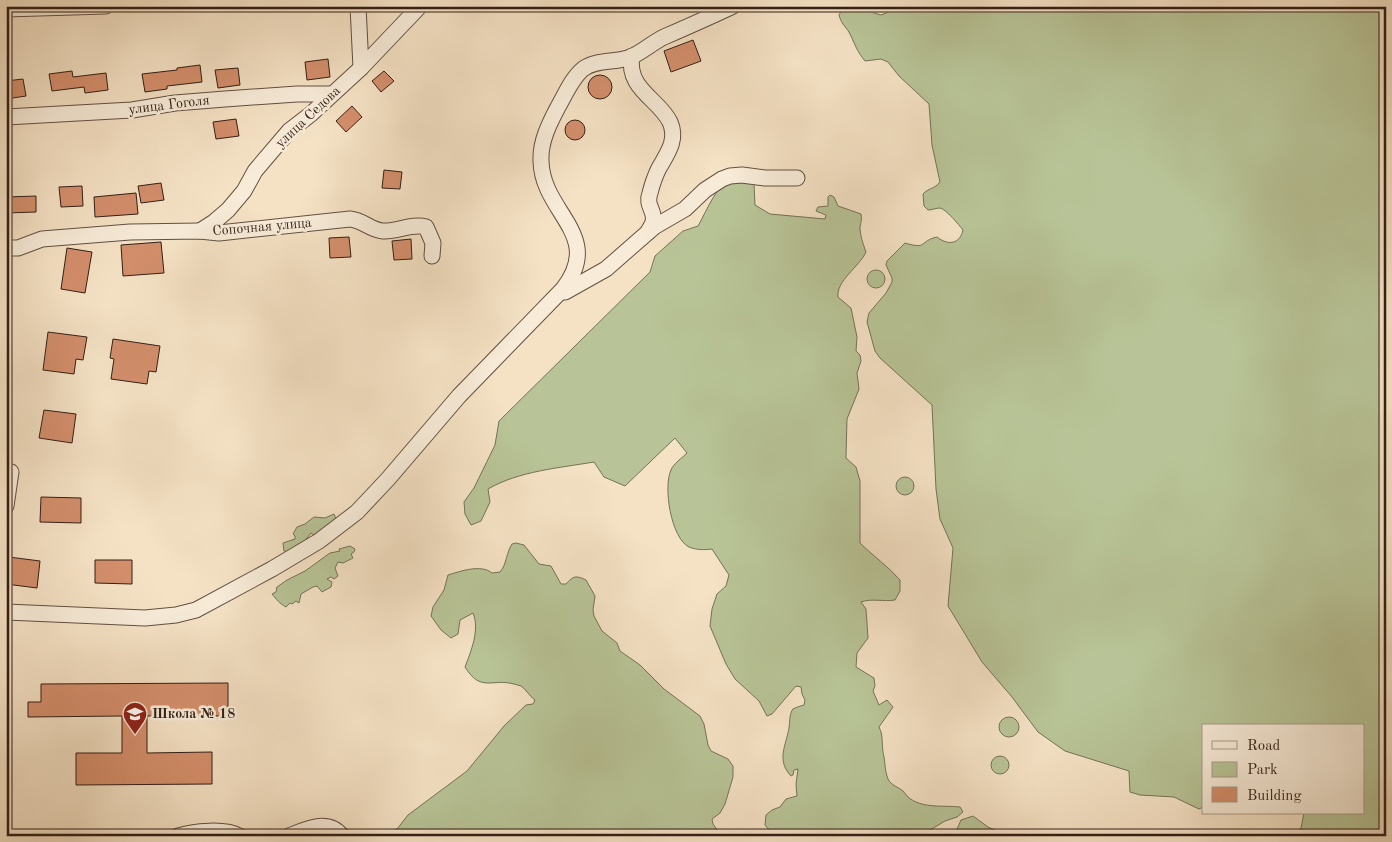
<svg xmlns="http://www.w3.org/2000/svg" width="1392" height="842" viewBox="0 0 1392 842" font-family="'Old Standard TT',serif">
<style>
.green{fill:#b8c497;stroke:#757257}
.building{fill:#d48f6c;stroke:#321f17}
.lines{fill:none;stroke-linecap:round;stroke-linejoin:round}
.street-casing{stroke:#635042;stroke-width:17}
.street{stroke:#f8ecd9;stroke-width:15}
.labels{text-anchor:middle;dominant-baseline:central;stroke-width:5;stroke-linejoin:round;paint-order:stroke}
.street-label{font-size:14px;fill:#321f17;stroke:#f8ecd9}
.poi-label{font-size:14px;font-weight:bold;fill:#321f17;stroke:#f8ecd9;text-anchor:start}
</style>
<rect width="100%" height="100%" fill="#f5e2c5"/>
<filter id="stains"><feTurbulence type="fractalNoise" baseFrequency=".004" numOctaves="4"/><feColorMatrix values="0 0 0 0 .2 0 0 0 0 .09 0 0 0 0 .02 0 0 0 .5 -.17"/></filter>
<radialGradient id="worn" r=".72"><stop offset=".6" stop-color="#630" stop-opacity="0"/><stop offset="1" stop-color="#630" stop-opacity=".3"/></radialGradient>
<g class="green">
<path d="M844,6H866L874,13L881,15L896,9L910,6H1386V836H1294L1301,828L1304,813H1363V726H1203V807L1199,809L1174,797L1140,795L1130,792L1129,771L1065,751L1038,732L1012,697L982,662L948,606L953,548L940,519L936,489L932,405L880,358L875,351L867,322L869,313L886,293L892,282V278L886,265L887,261L905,243C928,250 919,241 937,237C948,246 960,244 963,230C959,225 946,209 940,208C936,208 932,210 928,210L924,206L923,194C928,188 935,189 940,182L932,145L929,104L899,76L888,62L881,59L865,61C857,51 856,47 851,36C847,27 842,26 839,15Z"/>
<path d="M730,177L754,184L755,205L770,214L825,219L826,215L816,211L818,207L828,206V197L830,195L834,197L838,206L861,214C862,219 861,222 860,227C860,235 863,244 866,252C859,267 836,281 838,297L851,308L857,337L856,351L860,355L861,361L857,373L859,389L847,419L846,458L856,467L860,481V543C873,556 888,566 900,580V591L895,600C884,602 872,598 861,602L866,609L868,638L857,653L856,667L874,678L875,686L873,691L879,705L887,700L893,707L879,727C884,736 881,747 884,757C885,763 885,770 887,776C889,785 897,786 903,791C905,793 906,795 908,797C922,809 943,805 960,807L963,812L957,817L945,821L920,836H791L783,832L775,836L773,835L765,825L766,815L772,810L780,807L786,799L797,796L796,784L798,769L794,770L793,775L791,776C776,760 786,746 789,728C790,723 789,714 793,709C796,707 801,706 804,705L805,700L802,694L801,687L796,686L772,714L767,716L759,701L735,679L726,664L710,626L712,609L717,594L726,586L729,575L712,549C705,550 696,550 689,547C671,538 663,487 671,470C673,464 682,458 687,453L675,438L625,486L604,477L594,462C559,468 519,471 488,489L490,502L481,521L471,525L465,514L464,502L474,488L495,445L499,421L650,272L655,256L683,231L698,226C708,208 714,191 730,177Z"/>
<circle cx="876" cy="279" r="9"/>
<circle cx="905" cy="486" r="9"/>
<polygon points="334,514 336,519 314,535 311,533 303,543 287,552 284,551 283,543 295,539 295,536 293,534 297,527 305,524 314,517 325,518"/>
<path d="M516,543L524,545L539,564L551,566L561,584H566C573,576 576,575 586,580L595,596L593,610L594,616L602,631L617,643L620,651L640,665L664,689L700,716L704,724L708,745L711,751L728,759L733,766V777L725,804L720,813L712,819L713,824L720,834L729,830L734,836H382L397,829L408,815L467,771L504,726L526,705L533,704L535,700C529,696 526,689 521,686C519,685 516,685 514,684C492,678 481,693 465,667C471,651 480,630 473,613L460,620L458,634L451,638L441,630L431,616L433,607L444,590L448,575C461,571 481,564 492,573L500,572C507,564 506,553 512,544Z"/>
<path d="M350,546L355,549L354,552L351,554L353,558L343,563L338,562L335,568L338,576L334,579L331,577L327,579L332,582L331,587L322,592L317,586L313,587L301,594L299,603L296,601L292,604L290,603L286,607C279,603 277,600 272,594L276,592L277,587L287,580L305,571L330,553L340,551L339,549Z"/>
<circle cx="1009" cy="727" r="10"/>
<circle cx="1000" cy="765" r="9"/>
<polygon points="973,816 988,827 997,831 1047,836 954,836 961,820"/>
</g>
<g class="building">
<polygon points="693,40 701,61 671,72 664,51"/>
<polygon points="328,59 330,77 307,80 305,62"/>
<polygon points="200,65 202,82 167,86 167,89 145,92 142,74 177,70 177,68"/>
<polygon points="238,68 240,85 218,88 215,70"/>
<polygon points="72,71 73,77 106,73 108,90 85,93 84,87 52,91 49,74"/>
<polygon points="384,71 394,81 381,92 372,81"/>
<circle cx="600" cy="87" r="12"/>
<polygon points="23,79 26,96 6,99 6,81"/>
<polygon points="352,106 362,117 346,132 336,121"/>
<polygon points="236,119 239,136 216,139 213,122"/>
<circle cx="575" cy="130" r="10"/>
<polygon points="384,170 402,172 400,189 382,188"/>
<polygon points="161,183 164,200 141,203 138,186"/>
<polygon points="82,186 83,206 61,207 59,187"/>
<polygon points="136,193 138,214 95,217 94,197"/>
<polygon points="36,196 36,212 6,213 6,197"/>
<polygon points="349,237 351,257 330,258 329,238"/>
<polygon points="411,239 412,259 394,260 392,241"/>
<polygon points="161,242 164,273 123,276 121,245"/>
<polygon points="67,248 92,252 85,293 61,289"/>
<polygon points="48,332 87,337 83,360 76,359 74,374 43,370"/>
<polygon points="113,339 160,346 156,372 149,371 147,384 111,379 114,359 110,358"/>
<polygon points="44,410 76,414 72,443 39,438"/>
<polygon points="41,497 81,498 81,523 40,522"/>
<polygon points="9,557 40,561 37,588 6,584"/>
<polygon points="95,560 132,560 132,584 95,583"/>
<polygon points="228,683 228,716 147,716 147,753 212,752 212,784 76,785 76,753 122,753 122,716 28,717 28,702 41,702 41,684"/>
</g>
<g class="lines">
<defs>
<g id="street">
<polyline points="358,6 361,68"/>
<polyline points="6,9 106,6"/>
<path d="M632,56C626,89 659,99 670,122C678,140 667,154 659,168C655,176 652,185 650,193C645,206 656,211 653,222C652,226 649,229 648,232"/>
<polyline points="6,117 132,110 175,103 225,99 297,94 332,94"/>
<polyline points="200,231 214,222 228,210 244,191 255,171 289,131 311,114 361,68 420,6"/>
<path d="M6,248H18L42,239L130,232L200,231L219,233L350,219C363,220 370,230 383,231C397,232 412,223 426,227L433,243L432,256"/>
<polyline points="565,292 606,269 654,227 685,209 705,190 722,179 730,176 742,175 765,178 797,178"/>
<polyline points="6,506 11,472"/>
<path d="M6,612L145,618L176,615L196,610L272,569L319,541L357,512L388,479L459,396L563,289C605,235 542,213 541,161C540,142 549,124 558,107C565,95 572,78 583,69C596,59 616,63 631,57C642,52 652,43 664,37C687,27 710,17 733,6"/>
<path d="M178,836C193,831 226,828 239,836"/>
<path d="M289,836C306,829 328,818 342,836"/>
</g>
</defs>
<use href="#street" class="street-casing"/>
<use href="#street" class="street"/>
</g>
<defs>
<symbol id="school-pin" viewBox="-11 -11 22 30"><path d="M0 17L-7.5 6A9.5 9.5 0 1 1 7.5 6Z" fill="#8f2418" stroke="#f8ecd9"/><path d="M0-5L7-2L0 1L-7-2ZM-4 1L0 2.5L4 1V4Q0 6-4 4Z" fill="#fff"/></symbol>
</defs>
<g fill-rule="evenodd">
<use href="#school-pin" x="121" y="700" width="28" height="38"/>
</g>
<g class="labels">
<g class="street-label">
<text transform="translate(169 105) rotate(-7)">улица Гоголя</text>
<text transform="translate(308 117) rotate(-43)">улица Седова</text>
<text transform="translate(262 227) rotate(-5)">Сопочная улица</text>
</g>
<g class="poi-label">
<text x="152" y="714">Школа № 18</text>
</g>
</g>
<rect width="1392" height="842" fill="none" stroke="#f5e2c5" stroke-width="25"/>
<rect x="8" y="8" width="1377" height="827" fill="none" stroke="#321f17" stroke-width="2.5"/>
<rect x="12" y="12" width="1367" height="817" fill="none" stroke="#321f17"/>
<rect x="1202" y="724" width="162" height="90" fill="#f8ecd9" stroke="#a99a8b"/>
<rect x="1212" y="741" width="25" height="8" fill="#f8ecd9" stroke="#a99a8b"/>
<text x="1247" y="750" font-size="15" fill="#321f17">Road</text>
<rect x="1212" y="762" width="25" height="15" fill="#b8c497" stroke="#a99a8b"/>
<text x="1247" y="774" font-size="15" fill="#321f17">Park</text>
<rect x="1212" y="787" width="25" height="15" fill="#d48f6c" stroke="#a99a8b"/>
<text x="1247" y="800" font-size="15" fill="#321f17">Building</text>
<rect width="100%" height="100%" filter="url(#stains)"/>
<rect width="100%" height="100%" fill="url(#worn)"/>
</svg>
